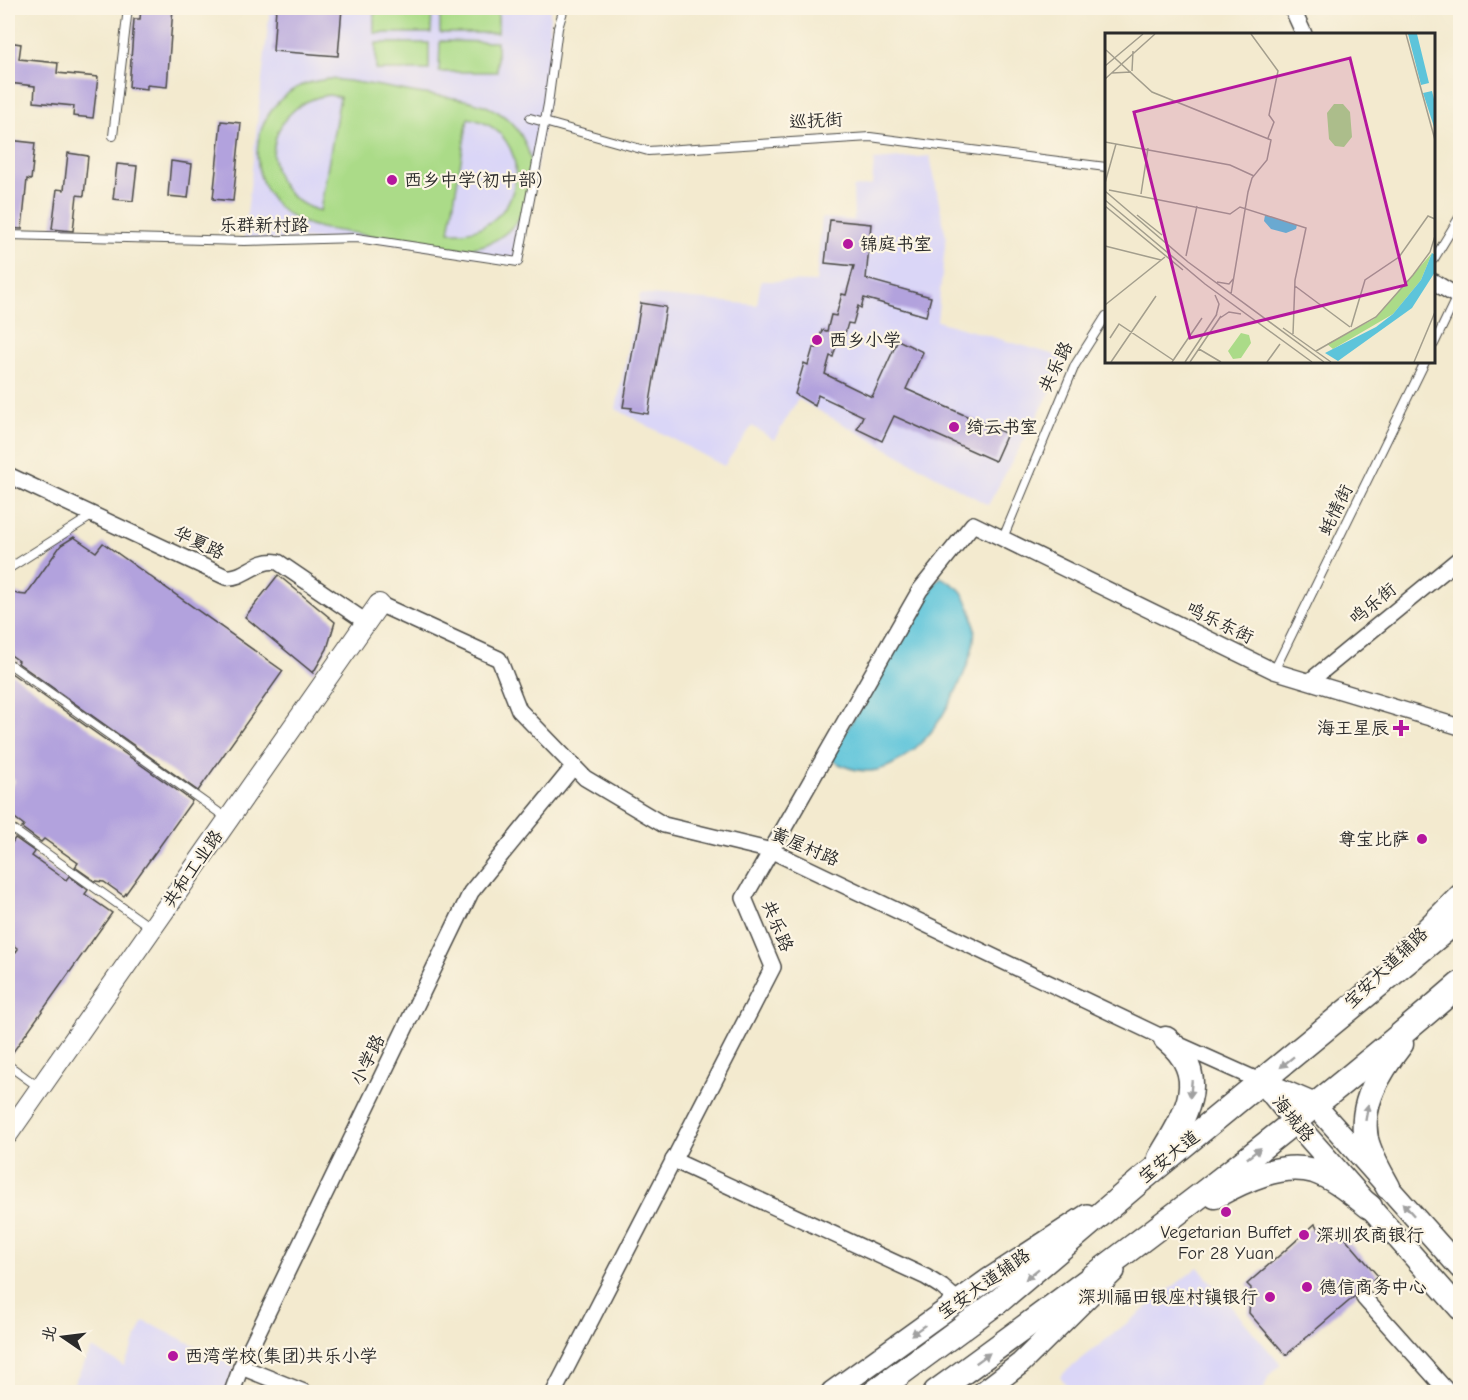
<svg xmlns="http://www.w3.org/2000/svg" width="1468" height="1400" viewBox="0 0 1468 1400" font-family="'Comic Neue','LXGW WenKai TC',sans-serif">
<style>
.built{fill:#dad6f7}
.green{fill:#abdb88;stroke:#6b835a;stroke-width:1.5;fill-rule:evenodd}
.water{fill:#5dc4da;stroke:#447882;stroke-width:1.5}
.building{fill:#b2a2dd}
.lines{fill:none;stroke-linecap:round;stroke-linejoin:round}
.service-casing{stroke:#494844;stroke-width:10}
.minor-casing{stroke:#494844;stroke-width:18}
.tertiary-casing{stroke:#494844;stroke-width:22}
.secondary-casing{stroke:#494844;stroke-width:24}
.primary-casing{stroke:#494844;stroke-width:27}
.service{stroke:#fff;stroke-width:8}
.minor{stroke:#fff;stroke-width:15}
.tertiary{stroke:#fff;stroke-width:20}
.secondary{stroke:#fff;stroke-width:21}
.primary{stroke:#fff;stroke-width:24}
.oneway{fill:#a0a0a0}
.poi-dot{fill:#b5179e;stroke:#fcf5e5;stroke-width:2}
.labels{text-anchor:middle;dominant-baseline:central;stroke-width:4.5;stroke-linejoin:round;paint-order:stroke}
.street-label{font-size:18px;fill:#2b2b2b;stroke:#fcf5e5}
.poi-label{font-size:18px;fill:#2b2b2b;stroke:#fcf5e5;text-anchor:start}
.inset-road{fill:none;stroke:#a39e8d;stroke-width:1.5}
.view{fill:#b5179e;fill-opacity:0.15;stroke:#b5179e;stroke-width:3}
.inset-edge{fill:none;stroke:#2b2b2b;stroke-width:3}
</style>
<rect width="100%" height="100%" fill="#fcf5e5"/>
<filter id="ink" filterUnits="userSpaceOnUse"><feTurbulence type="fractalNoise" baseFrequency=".0167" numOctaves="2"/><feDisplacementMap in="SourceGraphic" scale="12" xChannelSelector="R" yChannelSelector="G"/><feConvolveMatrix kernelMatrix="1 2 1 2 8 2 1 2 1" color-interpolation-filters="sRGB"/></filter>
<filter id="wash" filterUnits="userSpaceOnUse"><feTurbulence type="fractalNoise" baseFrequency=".008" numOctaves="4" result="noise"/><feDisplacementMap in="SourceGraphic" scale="24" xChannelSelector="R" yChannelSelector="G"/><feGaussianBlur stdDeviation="1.35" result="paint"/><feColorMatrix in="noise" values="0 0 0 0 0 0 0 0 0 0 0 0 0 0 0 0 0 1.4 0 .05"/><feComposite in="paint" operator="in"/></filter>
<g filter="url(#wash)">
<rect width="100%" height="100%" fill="#f3eacf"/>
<g class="built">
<polygon points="270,8 550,8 548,104 518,262 357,238 244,241"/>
<polygon points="930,156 946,237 937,321 1069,359 988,505 798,399 774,440 752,426 724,466 616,409 640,294 757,305 761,281 816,282 822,218 854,220 853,188 872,185 874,160"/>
<polygon points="1198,1267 1281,1365 1268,1377 1263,1392 1071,1392 1060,1376"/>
<polygon points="144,1321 235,1365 225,1392 69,1392 92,1348 124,1366"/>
</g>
<g class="green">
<polygon points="374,8 432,8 431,33 374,33"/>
<rect x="440" y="8" width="58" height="25"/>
<polygon points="440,41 497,42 497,72 439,72"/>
<rect x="376" y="43" width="53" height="27"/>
<path d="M329,79C359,81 389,88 418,93C444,97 475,98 498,112C547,142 542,222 487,244C466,252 446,249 424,245C400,241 376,237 353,233C332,230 310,228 292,217C247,190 246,125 287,94C299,84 314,81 329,79ZM329,95L340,97L320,211C253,192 260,105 329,95ZM468,118C541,131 526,238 449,232Z"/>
</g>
<path class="water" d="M941,577C947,581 955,585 960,590C966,596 973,615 974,624C979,654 945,719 924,740C915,749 902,760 891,765C870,776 848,770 830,759L927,592Z"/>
<g id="blocks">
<g class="building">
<polygon points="141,8 173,8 167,87 147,85 147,89 129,87 134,19 140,19"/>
<polygon points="276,8 342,8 338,56 273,51"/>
<polygon points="8,42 21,44 19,59 58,63 57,73 98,77 93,118 73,116 74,106 34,102 35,86 8,83"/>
<polygon points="221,121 241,123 233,201 213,199"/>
<polygon points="8,140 35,143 31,180 27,179 22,229 8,228"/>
<polygon points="68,153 88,156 84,196 77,195 73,231 52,229 57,189 64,190"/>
<polygon points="171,161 192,164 188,198 168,196"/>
<polygon points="117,164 137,166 133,201 113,199"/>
<polygon points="830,220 871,224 866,279 931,297 926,316 864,298 861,308 858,306 853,324 848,323 843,340 838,339 833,357 830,356 825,374 872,397 898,340 923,352 906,389 1007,434 995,461 894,416 882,441 857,429 863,416 818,395 815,406 795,394 804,363 808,365 813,348 817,348 822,330 827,331 831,315 836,316 842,294 846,295 854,266 825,263"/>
<polygon points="641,303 666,307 648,414 631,411 632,408 623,407"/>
<polygon points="74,537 96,552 103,543 283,671 198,791 18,663 19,661 8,653 8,588 17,594 26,595 61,545"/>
<polygon points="278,575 335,622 327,649 313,673 245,617"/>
<polygon points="11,673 192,801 124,896 104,882 95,881 75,867 78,863 44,839 41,842 22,828 24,825 8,813 8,792 15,781 8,775 8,678"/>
<polygon points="15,838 35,852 32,856 66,880 69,876 88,890 85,894 112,913 8,1059 8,963 18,949 8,941 8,849"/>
<polygon points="1315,1224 1318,1229 1340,1232 1378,1276 1358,1290 1355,1296 1286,1355 1249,1313 1251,1288 1247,1284"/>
</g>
</g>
</g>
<g filter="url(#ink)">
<use href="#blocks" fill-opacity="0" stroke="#494844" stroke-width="1.5"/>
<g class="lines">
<defs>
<g id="service">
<polyline points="530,118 648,151 870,137 1106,167"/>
<polyline points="113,136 128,8"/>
<polyline points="8,235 244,241 357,238 518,262 548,104 558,28 564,8"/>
<polyline points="1434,259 1460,216"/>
<polyline points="1434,344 1457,296"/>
<polyline points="1003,538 1075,365 1106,316"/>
<polyline points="8,569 93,515"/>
<polyline points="8,663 228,819"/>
<polyline points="1274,671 1425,362"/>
<polyline points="8,826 150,927"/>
<polyline points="8,1065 40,1088"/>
</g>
<g id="minor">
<polyline points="1292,8 1304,34"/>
<polyline points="1434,282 1460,298"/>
<path d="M8,475L226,577C245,579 257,558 278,562L366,622"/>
<polyline points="379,604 499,659 519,710 585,778 664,825 772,851 1166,1039 1262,1082"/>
<polyline points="1310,681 1460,558"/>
<polyline points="673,1160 926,1277 942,1287 958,1301"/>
<polyline points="1364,1298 1448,1392"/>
<polyline points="241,1367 304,1392"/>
<polyline points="232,1392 241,1367 471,892 574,766"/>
<polyline points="554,1392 773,967 744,898 920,590 973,524 1274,671 1460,727"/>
</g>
<polyline id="tertiary" points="8,1134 379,604"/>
<g id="secondary">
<polyline points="1397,958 1460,895"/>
<polyline points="1262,1082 1294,1121 1460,1309"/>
<polyline points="1265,1083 1314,1104 1460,1268"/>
<polyline points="832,1392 989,1279 1087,1215"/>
<polyline points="983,1392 1021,1363 1114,1271"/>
</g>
<g id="primary">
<path d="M1160,1158C1184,1117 1213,1077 1166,1039"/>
<path d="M1388,1187C1380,1172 1370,1156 1366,1139C1359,1104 1380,1071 1401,1044"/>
<path d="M1215,1196C1244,1180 1281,1162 1314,1171C1335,1178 1353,1194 1370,1207"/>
<polyline points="875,1392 1000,1300 1140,1181 1460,918"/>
<path d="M936,1392C1115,1262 1293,1129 1460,984"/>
</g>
</defs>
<use href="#service" class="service-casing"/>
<use href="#minor" class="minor-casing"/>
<use href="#tertiary" class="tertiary-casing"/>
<use href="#secondary" class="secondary-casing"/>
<use href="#primary" class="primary-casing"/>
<use href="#service" class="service"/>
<use href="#minor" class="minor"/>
<use href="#tertiary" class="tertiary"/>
<use href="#secondary" class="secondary"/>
<use href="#primary" class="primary"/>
</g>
<defs><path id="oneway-solid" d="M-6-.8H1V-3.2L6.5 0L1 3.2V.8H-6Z" transform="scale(1.5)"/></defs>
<g class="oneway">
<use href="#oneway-solid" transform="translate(1287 1062) rotate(141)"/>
<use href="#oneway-solid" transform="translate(1191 1089) rotate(95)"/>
<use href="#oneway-solid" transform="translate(1367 1112) rotate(-80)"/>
<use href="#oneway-solid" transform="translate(1254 1153) rotate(-38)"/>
<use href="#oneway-solid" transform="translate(1408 1209) rotate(-132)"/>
<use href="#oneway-solid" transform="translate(1032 1274) rotate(141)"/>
<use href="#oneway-solid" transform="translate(918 1330) rotate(144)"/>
<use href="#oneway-solid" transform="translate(983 1358) rotate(-36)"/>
</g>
</g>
<g class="poi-dot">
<circle cx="392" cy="180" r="6"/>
<circle cx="848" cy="244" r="6"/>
<circle cx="817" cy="340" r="6"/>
<circle cx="954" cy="427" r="6"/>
<path d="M1398 719h6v6h6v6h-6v6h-6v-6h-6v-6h6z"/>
<circle cx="1422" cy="839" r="6"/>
<circle cx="1226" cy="1212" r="6"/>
<circle cx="1304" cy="1235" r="6"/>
<circle cx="1307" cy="1287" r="6"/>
<circle cx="1270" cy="1297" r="6"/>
<circle cx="173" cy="1356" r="6"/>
</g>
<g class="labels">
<g class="street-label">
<text transform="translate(816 121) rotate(-3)">巡抚街</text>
<text x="264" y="225">乐群新村路</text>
<text transform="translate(1056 367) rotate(-64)">共乐路</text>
<text transform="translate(1336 510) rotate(-64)">蚝情街</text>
<text transform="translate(199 543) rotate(25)">华夏路</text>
<text transform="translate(1373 604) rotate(-39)">鸣乐街</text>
<text transform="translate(1220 623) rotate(26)">鸣乐东街</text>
<text transform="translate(805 847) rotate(23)">黄屋村路</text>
<text transform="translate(193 869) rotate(-55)">共和工业路</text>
<text transform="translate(777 926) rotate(67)">共乐路</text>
<text transform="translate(1386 968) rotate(-44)">宝安大道辅路</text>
<text transform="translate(368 1060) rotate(-64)">小学路</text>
<text transform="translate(1293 1119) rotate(50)">海城路</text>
<text transform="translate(1169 1157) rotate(-39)">宝安大道</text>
<text transform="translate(984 1284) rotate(-35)">宝安大道辅路</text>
</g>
<g class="poi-label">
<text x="404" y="180">西乡中学(初中部)</text>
<text x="860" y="244">锦庭书室</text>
<text x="829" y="340">西乡小学</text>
<text x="966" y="427">绮云书室</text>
<text x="1389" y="728" text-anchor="end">海王星辰</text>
<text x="1410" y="839" text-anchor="end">尊宝比萨</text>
<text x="1226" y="1232" text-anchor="middle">Vegetarian Buffet<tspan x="1226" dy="21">For 28 Yuan</tspan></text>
<text x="1316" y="1235">深圳农商银行</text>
<text x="1319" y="1287">德信商务中心</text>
<text x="1258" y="1297" text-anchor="end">深圳福田银座村镇银行</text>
<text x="185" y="1356">西湾学校(集团)共乐小学</text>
</g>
</g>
<g transform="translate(1105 33)">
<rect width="330" height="330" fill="#f3eacf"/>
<path d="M229,71H238L245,79L247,104L239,114L230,113L224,106L222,80ZM327,220L316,247L288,281L228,316L222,311L269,286ZM136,300L144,302L146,310L136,325L128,326L123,318Z" fill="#abdb88"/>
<path d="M303,1H312L324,50L316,52ZM327,58L330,70V97L318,60ZM160,182L192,192L191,196L181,200L166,196L159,188ZM327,220L330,222V239L307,275L233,328L220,320L271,294L288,281L316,247Z" fill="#5dc4da"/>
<path class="inset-road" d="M146,1L173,38L164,82L169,89L163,105M301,1L330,107M1,17L47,59L166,107L162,127L147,145L143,159L126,261M0,33L38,1M27,38L28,18M7,40L26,39M0,46L50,1M0,109L125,132L149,143M0,150L11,111M4,157L125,181L135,174L201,195L190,247L188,301M0,158L83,229L219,329M36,161L43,115M0,167L100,251L207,329M0,173L78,237M32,182L57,202M0,213L56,227M81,223L92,173M112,249L124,251L129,245M190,253L245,294M110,262L114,271L111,283M0,272L60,224M115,285L124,279L136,281M246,294L260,247L294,224L323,183L330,186M178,295L226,329M5,305L14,291L68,327M94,316L116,329M211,318L271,284L308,242L325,219L330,203M6,329L51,263M67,329L97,285M80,329L112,281M85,329L116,283M162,329L175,311M309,329L330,279"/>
<path class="view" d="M245,25L301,252L85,305L29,79Z"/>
<rect width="330" height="330" class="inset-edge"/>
</g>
<rect width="1468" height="1400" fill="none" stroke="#fcf5e5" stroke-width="30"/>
<g transform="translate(63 1337) rotate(284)" stroke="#fcf5e5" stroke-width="4.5" paint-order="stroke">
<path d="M0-4.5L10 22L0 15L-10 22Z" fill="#2b2b2b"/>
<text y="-9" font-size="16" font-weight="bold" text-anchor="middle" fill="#2b2b2b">北</text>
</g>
</svg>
